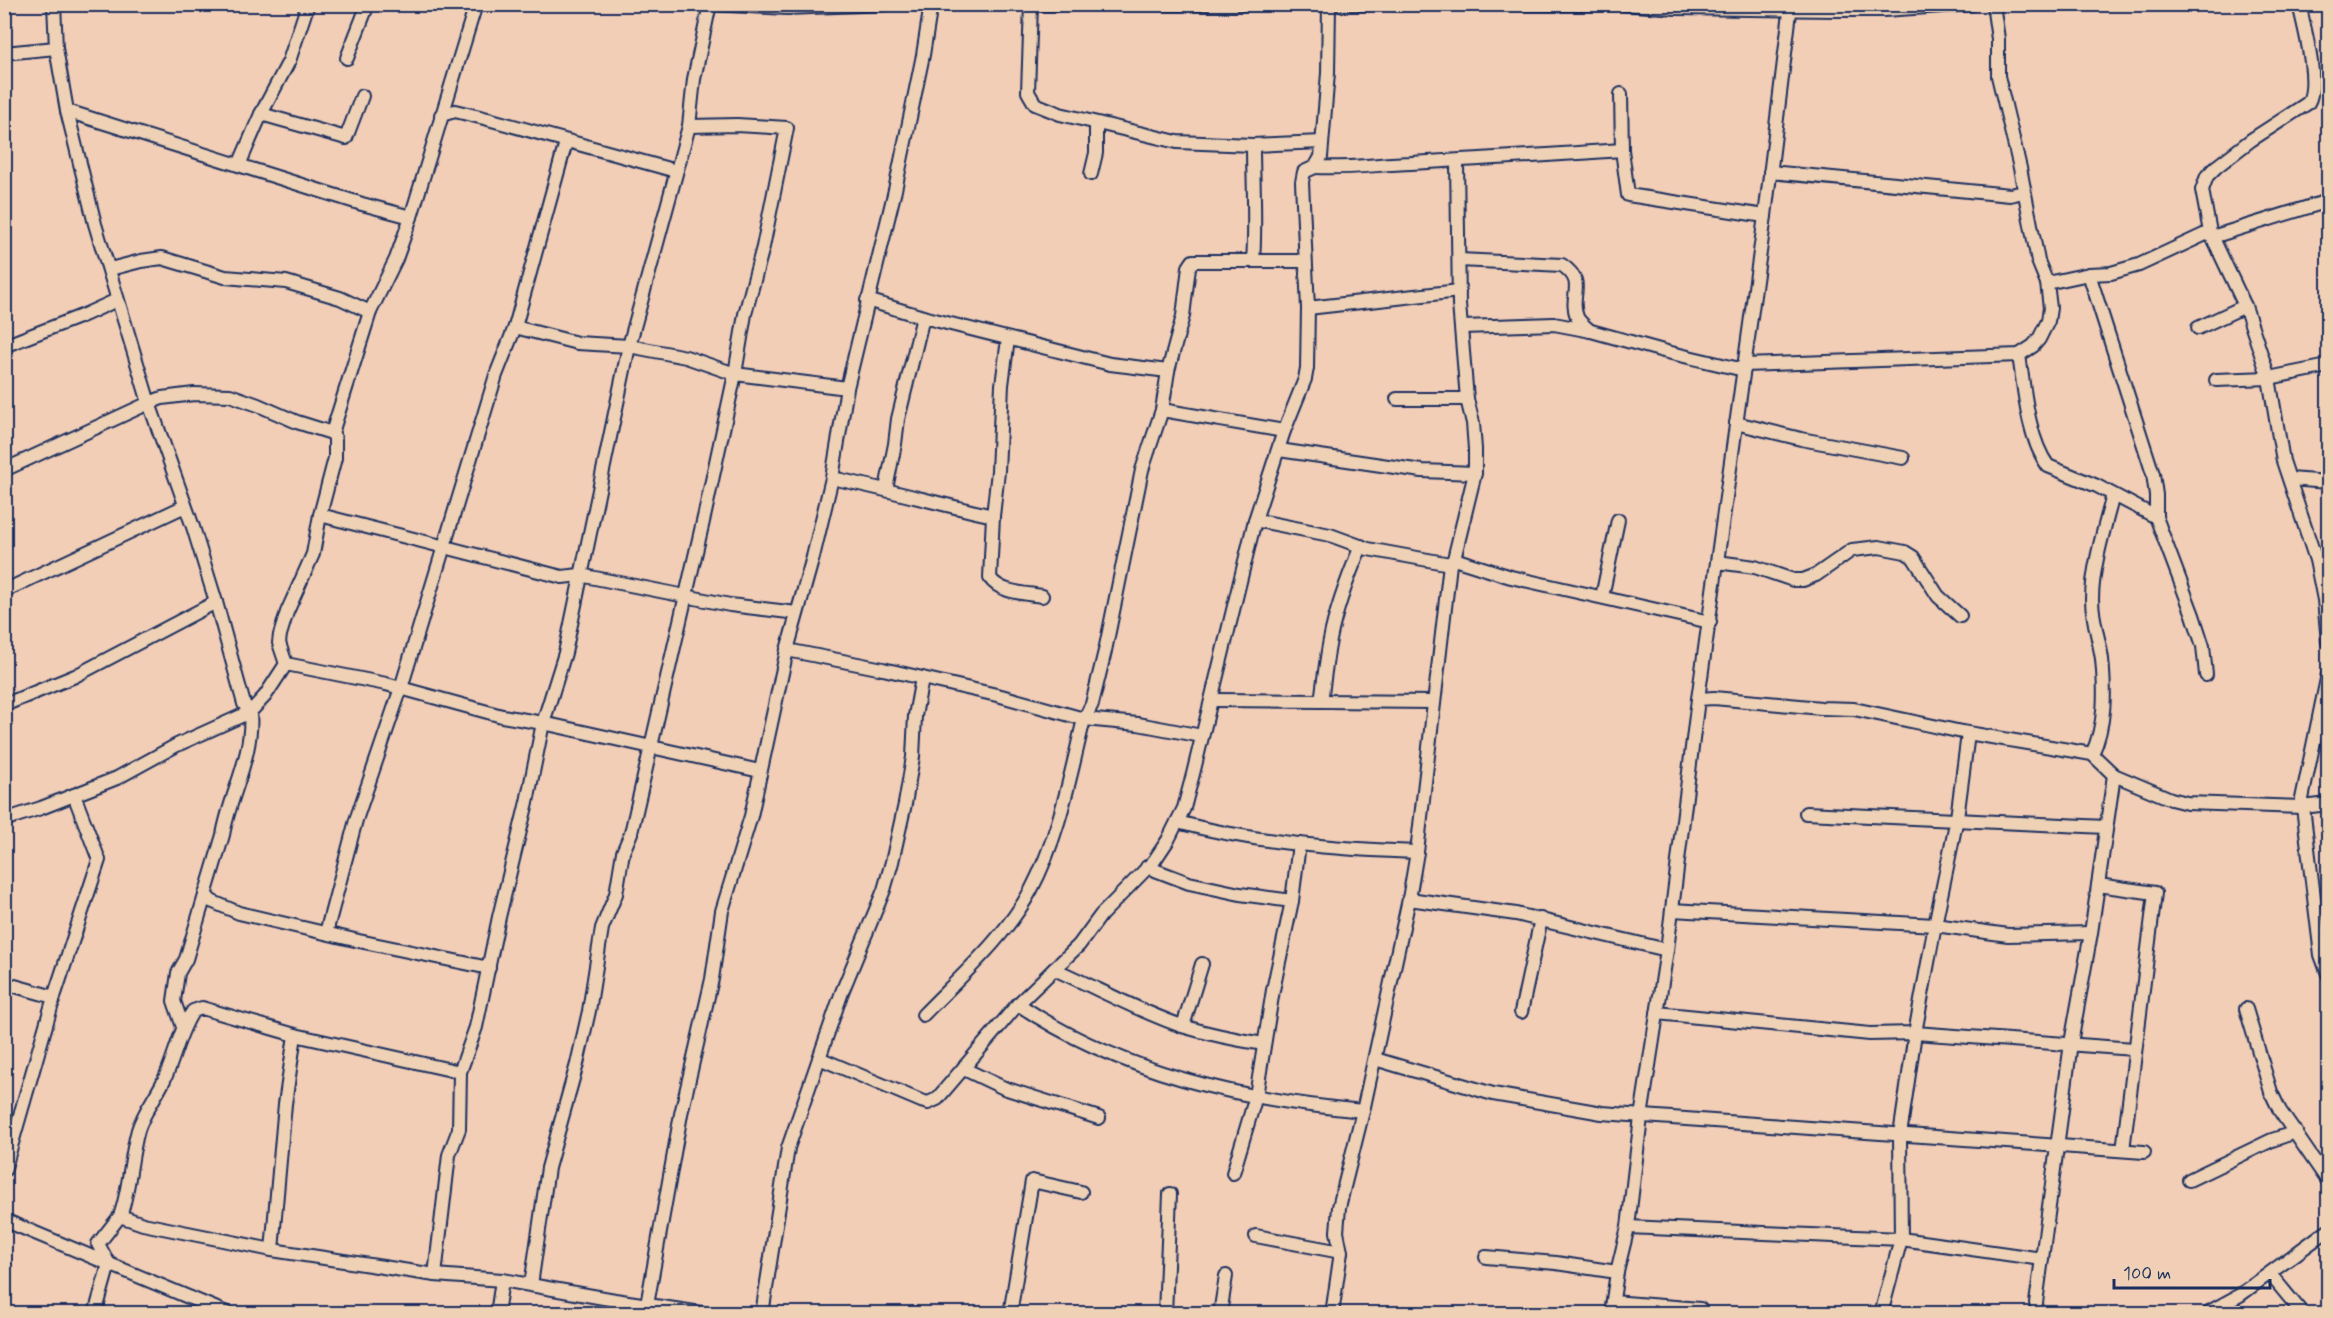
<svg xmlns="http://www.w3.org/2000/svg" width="2333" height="1318" viewBox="0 0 2333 1318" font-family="Mynerve,sans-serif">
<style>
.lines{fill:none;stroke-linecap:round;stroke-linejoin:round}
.minor-casing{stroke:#1b2f5e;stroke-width:16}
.minor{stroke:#efd2b5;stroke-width:12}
</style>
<rect width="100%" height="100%" fill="#f2ceb7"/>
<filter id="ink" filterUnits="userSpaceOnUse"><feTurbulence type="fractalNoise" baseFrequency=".0167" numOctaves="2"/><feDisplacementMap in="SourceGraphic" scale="12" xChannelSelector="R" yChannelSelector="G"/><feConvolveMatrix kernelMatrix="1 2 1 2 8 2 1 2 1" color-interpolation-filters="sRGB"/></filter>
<g filter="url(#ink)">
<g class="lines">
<defs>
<g id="minor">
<polyline points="711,4 787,8 886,4"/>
<polyline points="965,4 1371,4"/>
<polyline points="1393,4 1616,4"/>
<polyline points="1623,4 1676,8 1837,10 1884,10 1972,4"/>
<path d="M2299,4C2304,27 2320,83 2308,103L2251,140L2216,167L2207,176L2202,190L2210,232L2245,306L2269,378L2283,461L2316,560L2324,600L2328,642"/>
<polyline points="1031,5 1028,92 1035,104 1060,114 1177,142 1253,145 1322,142"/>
<polyline points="4,53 56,48"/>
<polyline points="347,58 368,4"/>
<polyline points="1621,94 1622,150 1628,195 1765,216"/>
<polyline points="67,111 362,204 411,217"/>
<polyline points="261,114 346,138 362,96"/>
<polyline points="441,115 455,111 488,119 676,171"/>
<polyline points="239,165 261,114 289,61 308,4"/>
<path d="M1315,167C1348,169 1379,164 1411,163C1482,159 1552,155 1622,150"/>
<polyline points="1770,172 2010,195 2024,192"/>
<polyline points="1091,174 1096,153 1096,124"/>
<polyline points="2212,237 2328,201"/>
<path d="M1459,260L1562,265C1588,283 1568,295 1577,317C1579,322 1586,327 1590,331"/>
<path d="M1253,261C1256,223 1253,184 1253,145"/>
<polyline points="110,269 141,261 162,258 225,277 286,282 340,298 370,312"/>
<polyline points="2089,274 2153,474 2156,495 2156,517 2193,615 2203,646 2206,675"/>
<polyline points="2047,283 2089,274 2111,273 2139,265 2210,232"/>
<polyline points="867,300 923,317 1110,364 1168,371"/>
<polyline points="1308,308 1459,291"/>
<polyline points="515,327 577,343 629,346 686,357 735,374 847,388"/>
<polyline points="1462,327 1554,324 1591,331 1667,352 1744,370"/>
<polyline points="2198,328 2245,306"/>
<path d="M1008,339L1002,385L998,471L993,516L990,578C1000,593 1025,593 1042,596"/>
<polyline points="4,346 84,315 117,300"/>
<path d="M2019,355C2024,388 2028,439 2048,466L2097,486L2156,517"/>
<polyline points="1744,365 2019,355 2033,346 2039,339 2048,321 2050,308 2047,283 2038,261 2020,168 1998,76 1998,39 1993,4"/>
<polyline points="2216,380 2269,378 2328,366"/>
<polyline points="1397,399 1467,399"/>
<polyline points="1162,410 1284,431"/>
<polyline points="1736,423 1801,439 1903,458"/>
<polyline points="332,433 370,312 396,259 411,217 476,4"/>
<polyline points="1279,450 1422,471 1475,473"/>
<polyline points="4,470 149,403 162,398 194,394 230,395 258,405 297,422 332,433 335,438 335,458 320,515 313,554 287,612 280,635 279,643 286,664"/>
<path d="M832,478C886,489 939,504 993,516"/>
<polyline points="2290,479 2328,482"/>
<polyline points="886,489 895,444 898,419 923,317"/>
<polyline points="320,515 562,577 580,575 730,605 797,613"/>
<polyline points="1255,520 1330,535 1368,549 1450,564"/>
<polyline points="1454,559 1511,577 1710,622"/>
<polyline points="1717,562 1755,567 1793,580 1803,580 1816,575 1852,550 1879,547 1905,552 1913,557 1938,596 1960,616"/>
<polyline points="4,591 185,506"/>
<polyline points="1602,597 1618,520"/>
<polyline points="787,650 883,669 1001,696 1084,719 1138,724 1202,736"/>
<polyline points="286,664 386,684 502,716 543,723 760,771"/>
<polyline points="2328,674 2302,799 2321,955 2328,974"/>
<polyline points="1698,699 1714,698 1821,708 1854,709 1962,732 2092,754 2114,775 2171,799 2187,803 2303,807 2328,804"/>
<polyline points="1212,700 1434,702"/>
<path d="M1321,701C1324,681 1326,660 1330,640C1336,608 1348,577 1361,546"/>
<polyline points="4,705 75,676 216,602"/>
<polyline points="1085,718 1092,704 1105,651 1142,470 1162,410 1168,371 1183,316 1189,267 1193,261 1304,261"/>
<path d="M2092,754C2106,725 2105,690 2102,659C2099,638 2092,620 2092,599C2092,568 2105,526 2113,495"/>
<polyline points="1806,813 2106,827"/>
<polyline points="4,820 41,808 117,778 177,745 250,712 244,704 216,602 193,527 149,403 95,224 67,111 56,48 54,4"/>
<path d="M1177,822C1256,843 1336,849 1417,852"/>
<polyline points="1147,867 1189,883 1240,894 1292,901"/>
<polyline points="2098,885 2155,893 2123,1150"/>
<polyline points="205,894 211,901 239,913 359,941 489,968"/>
<polyline points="1409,899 1516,914 1667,950"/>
<polyline points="1672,910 1935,925 1957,818 1968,734"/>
<polyline points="326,933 356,820 401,688 496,375 515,327 566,142"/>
<path d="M1054,969C1097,988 1138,1011 1182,1026C1209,1034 1237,1040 1264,1044"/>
<polyline points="4,983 54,997"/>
<path d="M1018,1004C1120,1073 1242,1100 1363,1111"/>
<polyline points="2246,1009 2271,1092 2280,1111 2328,1181"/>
<polyline points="1521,1012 1541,919"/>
<polyline points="1657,1013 1870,1034 1915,1033 1935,925 2008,935 2091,933"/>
<path d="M923,1015C961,976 1005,938 1031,890C1059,837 1070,776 1084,719"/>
<polyline points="1183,1026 1202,964"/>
<path d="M183,1027L174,1001L178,973L186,959L223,835C230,794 254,755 250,712L265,696L286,664"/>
<polyline points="819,1058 921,1101 928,1103 937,1099 1018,1004 1079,945 1101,915 1154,861 1168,840 1184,808 1193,774 1255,520 1284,431 1305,379 1307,368 1308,308 1302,182 1304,172 1315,167 1321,157 1328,73 1329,5"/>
<polyline points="1375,1059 1493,1094 1602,1113 2144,1152"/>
<polyline points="964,1069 1004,1088 1099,1118"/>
<polyline points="4,1171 54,997 99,860 74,795"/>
<polyline points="1233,1173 1256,1096 1273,990 1292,901 1299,844"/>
<polyline points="2189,1180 2272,1140 2296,1132"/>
<path d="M120,1216C130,1189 130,1158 138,1130C144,1111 156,1097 164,1080C175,1057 179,1031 193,1011L202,1008L295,1035L460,1072"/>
<polyline points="4,1220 229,1314"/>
<polyline points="1628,1227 1901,1239 1881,1314"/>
<polyline points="1256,1236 1341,1252"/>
<polyline points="272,1250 285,1104 295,1035"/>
<polyline points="1486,1257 1556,1263 1617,1272"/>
<polyline points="2042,1259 1901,1239 1900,1135 1915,1033 2134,1049"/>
<polyline points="2270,1274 2303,1314"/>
<polyline points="435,1275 449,1155 459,1129 460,1072 476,1027 499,917 527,802 543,723 565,653 629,346 689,126 694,79 710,4"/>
<polyline points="531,1285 548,1168 577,1064 589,1011 602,928 616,894 623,852 631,833 705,513 735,374 745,314 763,247 787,128 737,125 689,126"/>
<polyline points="1613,1302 1700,1309"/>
<polyline points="2036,1303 2071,1043 2091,933 2114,775"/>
<polyline points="647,1305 681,1114 712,979 722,911 751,816 787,650 813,557 832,478 847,388 895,190 923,55 931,4"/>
<polyline points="2209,1312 2240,1295 2328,1230"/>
<polyline points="95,1314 109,1264 98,1244 120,1216 143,1224 272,1250 435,1275 502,1280 615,1300 708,1314"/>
<polyline points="497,1314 502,1280"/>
<polyline points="762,1314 788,1148 842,992 884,890 892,862 905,804 913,757 915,716 922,678"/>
<polyline points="1010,1314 1032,1181 1081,1192"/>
<polyline points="1165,1314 1170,1194"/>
<polyline points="1220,1314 1226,1276"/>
<polyline points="1332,1314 1341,1252 1337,1232 1339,1207 1363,1111 1409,899 1417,852 1450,564 1454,559 1475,473 1475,449 1473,423 1467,399 1459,304 1457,162"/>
<polyline points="1611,1314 1617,1272 1628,1227 1641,1117 1667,950 1698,699 1765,216 1791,4"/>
</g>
</defs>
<use href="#minor" class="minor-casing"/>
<use href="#minor" class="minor"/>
</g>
</g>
<rect width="2333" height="1318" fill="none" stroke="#efd2b5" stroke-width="24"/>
<rect x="12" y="12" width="2309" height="1294" fill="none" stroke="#1b2f5e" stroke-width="2" filter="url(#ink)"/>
<path d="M2114 1279v9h156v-9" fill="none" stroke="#1b2f5e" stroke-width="3"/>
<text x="2123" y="1279" font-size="18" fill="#1b2f5e" stroke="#efd2b5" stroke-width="4.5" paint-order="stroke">100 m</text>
</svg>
